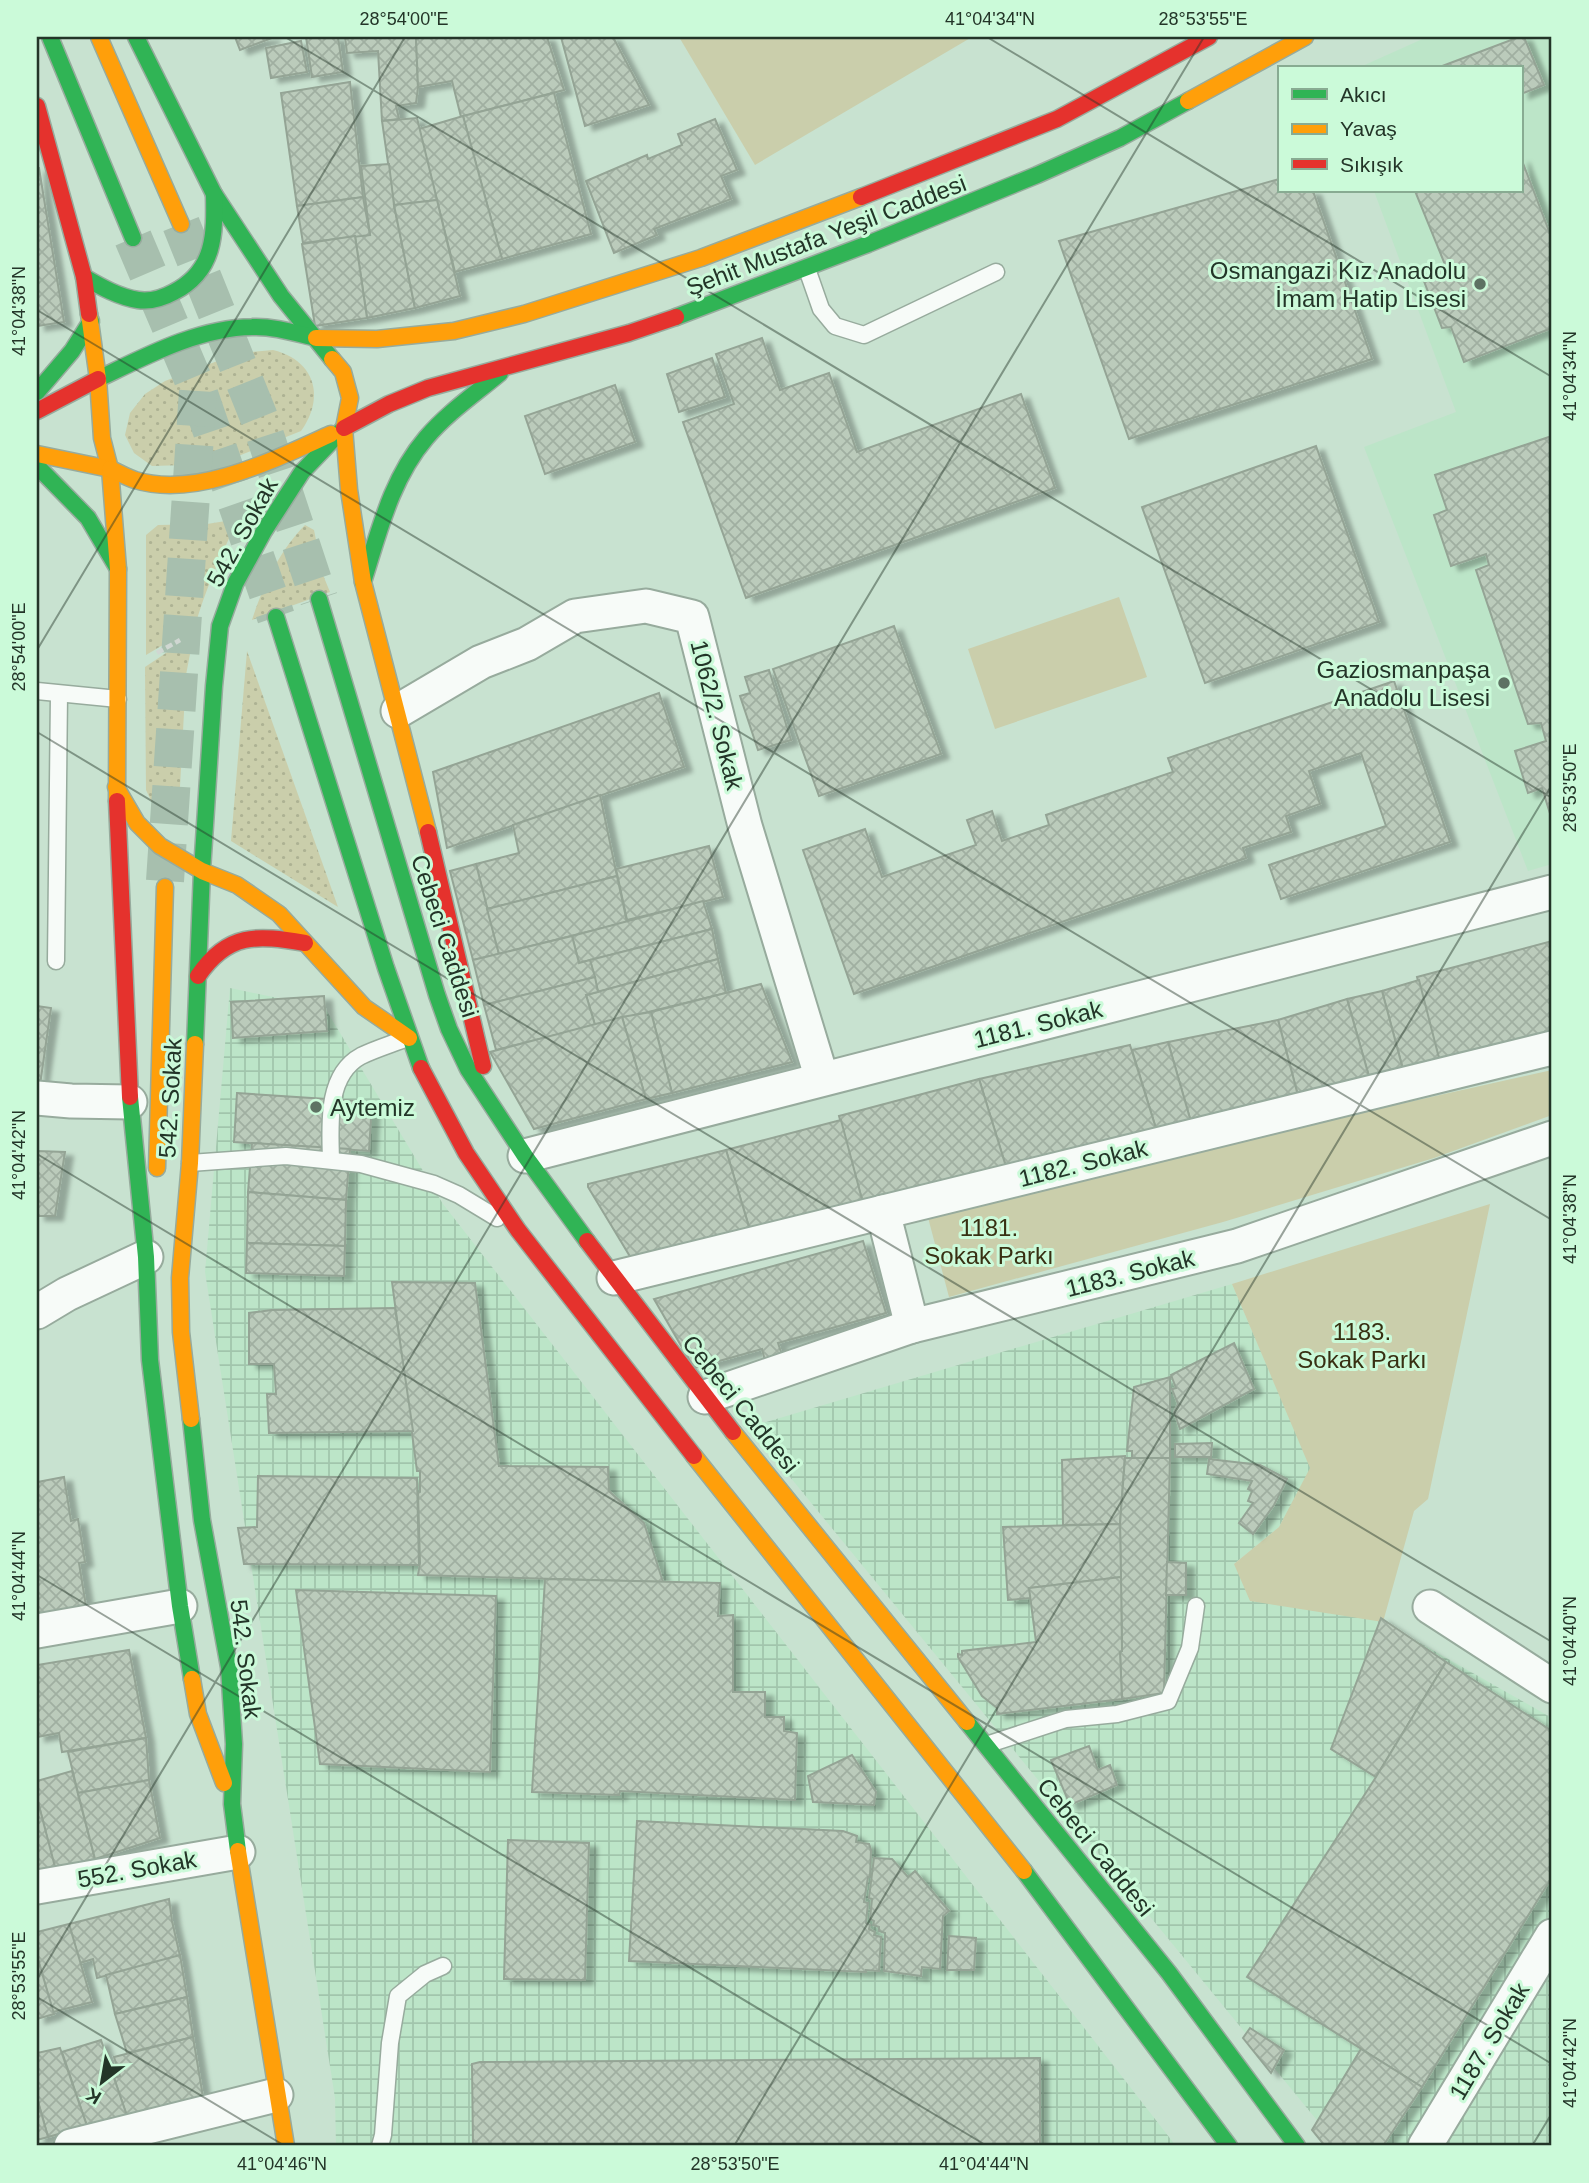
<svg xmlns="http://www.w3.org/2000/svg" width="1589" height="2183" viewBox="0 0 1589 2183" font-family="Helvetica,sans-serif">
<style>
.built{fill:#bce5c8}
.industrial{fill:url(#industrial-grid)}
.grass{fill:url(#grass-dots)}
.park{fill:#caceab}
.building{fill:url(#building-cross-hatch);stroke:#94a495;stroke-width:2;filter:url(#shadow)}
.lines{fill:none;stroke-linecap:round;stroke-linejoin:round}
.primary-tunnel{stroke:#a7bfae;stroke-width:38;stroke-dasharray:38 19;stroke-linecap:butt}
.lane-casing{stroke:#97ab9d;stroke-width:19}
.street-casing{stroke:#97ab9d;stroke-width:37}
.fast-casing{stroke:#97ab9d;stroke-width:19}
.slow-casing{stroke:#97ab9d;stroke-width:19}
.jam-casing{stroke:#97ab9d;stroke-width:19}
.path{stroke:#d0d7d2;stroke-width:4.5;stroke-dasharray:7 3.5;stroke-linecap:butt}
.lane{stroke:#f7fbf8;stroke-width:16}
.street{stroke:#f7fbf8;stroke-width:33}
.fast{stroke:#30b455;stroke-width:16}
.slow{stroke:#ff9f0a;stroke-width:16}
.jam{stroke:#e5322d;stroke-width:16}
.ticks{fill:none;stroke:#233528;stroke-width:2;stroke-opacity:0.45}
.poi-dot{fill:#5d7263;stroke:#cbfad9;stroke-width:2.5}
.labels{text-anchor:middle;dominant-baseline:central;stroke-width:6;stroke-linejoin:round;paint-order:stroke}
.street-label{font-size:24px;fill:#233528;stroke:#cbfad9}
.poi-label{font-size:24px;fill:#233528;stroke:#cbfad9;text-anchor:end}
.park-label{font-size:24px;fill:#383013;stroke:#cbfad9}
.neatline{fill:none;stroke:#233528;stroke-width:2.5}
.ticks-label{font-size:18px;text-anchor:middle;fill:#233528}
</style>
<defs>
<pattern id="industrial-grid" width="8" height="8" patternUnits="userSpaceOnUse" patternTransform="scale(1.75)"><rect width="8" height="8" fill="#bce5c8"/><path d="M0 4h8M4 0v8" fill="none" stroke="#a1c5ac"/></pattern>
<pattern id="grass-dots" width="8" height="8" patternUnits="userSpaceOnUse" patternTransform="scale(1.75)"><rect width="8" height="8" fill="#caceab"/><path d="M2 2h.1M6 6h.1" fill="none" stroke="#adb293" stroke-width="1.8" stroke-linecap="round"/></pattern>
<pattern id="building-cross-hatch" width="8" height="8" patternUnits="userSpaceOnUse" patternTransform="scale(1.75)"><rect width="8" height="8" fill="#bbcbbb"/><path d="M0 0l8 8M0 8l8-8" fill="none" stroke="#a0afa1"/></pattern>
<filter id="shadow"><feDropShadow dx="8" dy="4.5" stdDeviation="2" flood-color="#0004"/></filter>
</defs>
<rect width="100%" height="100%" fill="#c8e2d0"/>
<polygon class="built" points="1427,37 1552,37 1552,864 1528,871 1364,447 1456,412 1374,191 1521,191 1521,68 1358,68"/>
<g class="industrial">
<polygon points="230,988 325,1008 443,1204 1176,2146 336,2146 335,2098 205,1272"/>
<polygon points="1232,1284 1311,1468 1279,1527 1234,1564 1383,1622 1552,1718 1552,2146 1338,2146 749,1427"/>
</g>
<g class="grass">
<path d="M273,350C314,360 326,396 301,431L218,464L152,466L134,453L125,435L130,413L145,394L165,381L220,360L252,352Z"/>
<path d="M232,520L235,526C219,559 205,591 195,626L146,655V535L158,525L207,524Z"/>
<path d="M305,525L314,530L323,575L330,592L252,620C263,586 280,550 305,525Z"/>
<polygon points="193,638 186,675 178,824 165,821 157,813 146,790 145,667 172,649"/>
<polygon points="247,651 338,907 231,841"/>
</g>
<g class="park">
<polygon points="679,37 972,37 755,165"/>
<polygon points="1119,597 1147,677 995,729 968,649"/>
<polygon points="1552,1070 1552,1115 1434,1158 1223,1222 949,1297 926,1210"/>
<polygon points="1490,1204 1428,1499 1414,1511 1383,1622 1250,1601 1234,1564 1279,1527 1310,1468 1232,1284"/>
</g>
<g class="building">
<polygon points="235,37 272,37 272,38 240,50"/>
<polygon points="306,37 338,37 343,72 312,77"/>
<polygon points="345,37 416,37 418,87 416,103 396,106 399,119 382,121 378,51 347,53"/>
<polygon points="416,37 547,37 564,90 461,117 452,81 418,87"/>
<polygon points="561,37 613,37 649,105 585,126"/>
<polygon points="1519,37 1524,37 1544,85 1521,94 1521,68 1437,68"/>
<polygon points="301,41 307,72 271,78 266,48"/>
<polygon points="350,82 363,197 297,206 281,93"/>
<polygon points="554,93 591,234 502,259 463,116"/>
<polygon points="463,116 502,259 455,272 419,129"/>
<polygon points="417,118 437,200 394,205 382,121"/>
<polygon points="715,119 737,170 721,176 731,199 654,229 657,235 614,253 586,181 647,155 648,159 682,145 678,134"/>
<polygon points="1521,158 1552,239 1552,328 1464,362 1451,327 1442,328 1422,276 1446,267 1415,191 1521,191"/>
<polygon points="389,164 394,205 415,308 367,318 355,236 370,235 361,166"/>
<polygon points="37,168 39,168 64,322 37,326"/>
<polygon points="1279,179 1279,191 1313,191 1372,359 1129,439 1059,241"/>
<polygon points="363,197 370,235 303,243 297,206"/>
<polygon points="437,200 460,296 415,308 394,205"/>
<polygon points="355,236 367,318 315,326 302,244"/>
<polygon points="762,338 780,390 829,373 857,452 1021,394 1055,488 746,598 683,422 734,404 716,354"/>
<polygon points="712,358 725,397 679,412 667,374"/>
<polygon points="615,385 635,442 545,474 525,416"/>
<polygon points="1552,436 1552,820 1542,788 1528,793 1515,751 1546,741 1541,723 1528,724 1476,570 1489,565 1486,554 1451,566 1434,515 1447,510 1435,475"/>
<polygon points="1316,446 1379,622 1205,683 1142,507"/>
<polygon points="894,626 941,754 819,796 773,669"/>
<polygon points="769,670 791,740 758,750 740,696 750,693 745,677"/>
<polygon points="1394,681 1450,842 1281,899 1269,865 1386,826 1361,753 1309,771 1320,804 1286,816 1291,832 1243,848 1246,858 854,994 803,850 865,829 882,877 976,845 967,820 992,811 1002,841 1049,825 1046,815 1173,772 1168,758"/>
<polygon points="659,693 684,767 447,848 433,772"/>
<polygon points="600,795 617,876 487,909 476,864 519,853 513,825"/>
<polygon points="709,846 723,897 627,920 616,869"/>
<polygon points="476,864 499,954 473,960 450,871"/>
<polygon points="617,876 627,922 499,954 487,909"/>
<polygon points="703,901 712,929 579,963 572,936"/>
<polygon points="712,929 718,959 598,992 590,960"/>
<polygon points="572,936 579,963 590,960 595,977 484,1005 473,960"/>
<polygon points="1552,941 1552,1039 1441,1066 1417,977"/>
<polygon points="718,959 726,993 595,1025 586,995"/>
<polygon points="595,977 598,992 586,995 595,1025 496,1050 484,1005"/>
<polygon points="1419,980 1441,1066 1405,1077 1382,991"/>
<polygon points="761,984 792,1062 672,1093 651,1012"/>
<polygon points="1382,991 1405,1077 1372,1087 1347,999"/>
<polygon points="324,996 327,1031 233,1038 231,1002"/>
<polygon points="1347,999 1372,1087 1301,1107 1278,1020"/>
<polygon points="37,1006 51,1008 40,1085 37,1085"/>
<polygon points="651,1012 672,1093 646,1099 622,1017"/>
<polygon points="622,1017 646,1099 534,1129 490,1052"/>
<polygon points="1278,1020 1301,1107 1193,1129 1168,1042"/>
<polygon points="1168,1042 1193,1129 1158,1135 1132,1050"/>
<polygon points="1130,1045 1158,1135 1007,1170 979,1079"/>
<polygon points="979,1079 1007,1170 864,1207 839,1116"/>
<polygon points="237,1093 372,1102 369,1151 234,1142"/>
<polygon points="841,1120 864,1207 752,1237 726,1150"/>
<polygon points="252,1143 350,1149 346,1200 248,1192"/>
<polygon points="726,1150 752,1237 637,1268 588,1187 588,1184"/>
<polygon points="37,1151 65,1152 55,1216 37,1216"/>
<polygon points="248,1192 346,1200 345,1246 247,1243"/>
<polygon points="863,1241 886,1313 778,1343 786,1367 768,1373 762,1349 694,1368 654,1299"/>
<polygon points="247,1243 345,1246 344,1276 246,1273"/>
<polygon points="392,1282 475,1283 499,1466 608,1467 609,1491 644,1523 663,1582 418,1575 420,1563 418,1493 420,1492 420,1471 417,1471"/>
<polygon points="395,1308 413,1431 269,1433 267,1394 276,1394 274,1364 249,1364 249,1313 272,1310"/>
<polygon points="1234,1343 1254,1389 1180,1429 1174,1412 1178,1404 1172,1389 1176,1388 1171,1375"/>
<polygon points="1170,1377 1170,1458 1132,1460 1132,1451 1127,1451 1134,1387"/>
<polygon points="1212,1443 1211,1457 1175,1457 1175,1444"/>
<polygon points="1125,1456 1120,1524 1063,1525 1062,1460"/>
<polygon points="1125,1458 1170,1458 1164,1693 1122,1699 1120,1652 1122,1651 1120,1524"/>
<polygon points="1209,1459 1260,1465 1287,1479 1274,1505 1253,1534 1239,1523 1253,1503 1248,1501 1252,1491 1248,1489 1252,1481 1207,1474"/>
<polygon points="258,1476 417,1478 419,1565 244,1564 238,1528 257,1527"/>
<polygon points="64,1477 71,1521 78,1519 85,1562 79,1563 86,1606 37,1615 37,1482"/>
<polygon points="1120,1524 1121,1577 1029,1588 1031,1598 1008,1600 1003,1527"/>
<polygon points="1167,1562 1186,1563 1186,1595 1166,1595"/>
<polygon points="1121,1577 1122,1651 1120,1652 1122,1699 997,1714 997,1708 982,1696 958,1657 958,1654 962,1655 962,1651 1036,1642 1029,1588"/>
<polygon points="545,1579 720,1583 718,1616 733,1615 733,1692 765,1692 765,1717 784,1717 784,1731 797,1733 795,1800 620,1791 619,1795 532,1792"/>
<polygon points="296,1590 496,1596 490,1772 320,1764"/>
<polygon points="1381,1618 1446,1662 1376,1777 1331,1749"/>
<polygon points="129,1650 146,1738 62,1752 59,1733 37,1737 37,1665"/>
<polygon points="1446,1662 1552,1731 1552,1877 1422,2087 1247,1977 1376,1777"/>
<polygon points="146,1738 149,1780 78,1793 68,1752"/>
<polygon points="1089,1746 1098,1770 1110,1765 1117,1785 1070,1805 1051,1760"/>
<polygon points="852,1755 876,1792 874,1805 813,1802 808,1776"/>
<polygon points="72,1771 95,1859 55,1869 37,1798 37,1781"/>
<polygon points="149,1780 160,1838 95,1859 78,1793"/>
<polygon points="37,1798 55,1867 37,1871"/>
<polygon points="637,1821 843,1831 857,1836 856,1842 869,1844 871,1850 870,1877 868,1877 864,1902 868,1903 866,1923 870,1925 869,1929 875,1932 874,1935 881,1937 879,1971 866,1970 866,1972 629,1961"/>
<polygon points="508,1840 589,1843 585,1980 504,1979"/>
<polygon points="874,1858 892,1859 908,1877 915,1871 949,1911 943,1916 940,1969 922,1967 921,1976 884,1971 885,1933 879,1931 879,1927 873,1925 874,1921 870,1919 872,1899 869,1898"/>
<polygon points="169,1899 172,1921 180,1956 97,1978 93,1959 80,1963 69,1924"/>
<polygon points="69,1924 92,2002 53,2012 37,1956 37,1932"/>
<polygon points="949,1936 976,1938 974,1970 947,1970"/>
<polygon points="180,1955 187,1997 115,2014 106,1975"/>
<polygon points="37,1956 54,2014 37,2019"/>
<polygon points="187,1997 193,2037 127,2053 115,2014"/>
<polygon points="1250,2028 1284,2050 1271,2073 1243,2038"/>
<polygon points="193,2037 203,2097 127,2116 114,2078 120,2076 114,2057"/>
<polygon points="101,2040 127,2116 87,2126 62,2052"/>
<polygon points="60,2048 87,2126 48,2137 37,2098 37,2053"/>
<polygon points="1361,2049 1422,2087 1383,2146 1325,2146 1312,2130"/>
<polygon points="1040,2058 1040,2146 473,2146 472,2064 480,2062"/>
<polygon points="37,2098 48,2137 37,2140"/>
</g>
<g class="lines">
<g class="primary-tunnel">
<polyline points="181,224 260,420 319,599"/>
<polyline points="133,238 198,391 276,617"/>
<polyline points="165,881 198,391"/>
</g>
<defs>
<g id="lane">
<polyline points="807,269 821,309 835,326 864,335 996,272"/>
<polyline points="37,691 118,699"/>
<polyline points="56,961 59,694"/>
<path d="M331,1159C330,1125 326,1075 361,1056C375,1049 392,1044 407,1038"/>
<polyline points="190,1163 286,1156 361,1164 434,1184 459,1195 497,1218"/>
<polyline points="986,1745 1066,1719 1117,1714 1168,1701 1190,1648 1196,1606"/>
<polyline points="380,2146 383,2135 390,2043 398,1996 425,1974 443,1966"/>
</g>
<g id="street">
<polyline points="398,711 481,662 527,644 575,616 646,606 692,617 745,826 822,1079"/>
<polyline points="37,1098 71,1101 130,1102"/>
<polyline points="525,1156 1552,892"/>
<polyline points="883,1212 912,1326"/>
<polyline points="614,1278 1552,1048"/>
<polyline points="37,1312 67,1294 146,1257"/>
<polyline points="705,1397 912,1326 1237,1246 1552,1138"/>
<polyline points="1430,1607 1552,1686"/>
<polyline points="37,1631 180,1606"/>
<polyline points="37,1887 238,1852"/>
<polyline points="71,2146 276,2095"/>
<polyline points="1425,2146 1552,1936"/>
</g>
<g id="fast">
<polyline points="50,37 133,238"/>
<polyline points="136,37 214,194 281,296 332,359"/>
<path d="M84,277C101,287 119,297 138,300C151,302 163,298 174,292C215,271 215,234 214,194"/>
<polyline points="676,317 868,244 1037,175 1120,138 1188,101"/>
<path d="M98,379C146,356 198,328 252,327C274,326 295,333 316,338"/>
<polyline points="37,392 72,351 91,321"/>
<polyline points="37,466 88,518 118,569"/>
<path d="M363,582C379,532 391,479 426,438C447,413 475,394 500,373"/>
<polyline points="319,599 437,995 449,1029 468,1069 525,1156 587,1241"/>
<polyline points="276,617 386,968 421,1068"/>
<polyline points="195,1044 202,871 214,686 220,626 235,584 264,531 302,472 344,428"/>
<polyline points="130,1097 146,1257 150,1360 180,1606 192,1679"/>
<polyline points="191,1419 202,1520 229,1667 234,1744 232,1804 238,1851"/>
<polyline points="967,1722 1169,1973 1297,2146"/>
<polyline points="1024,1871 1229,2146"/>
</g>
<g id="slow">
<polyline points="99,37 181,224"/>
<polyline points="1188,101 1305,37"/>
<polyline points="89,314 98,379 102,438 110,469 118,569 117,801"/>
<polyline points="316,338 377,339 454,331 524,314 701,258 861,197"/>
<polyline points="332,359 343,372 350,398 344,428 349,490 363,582 428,832"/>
<polyline points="37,454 110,469"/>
<path d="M110,469C118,472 126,477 135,480C197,499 275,459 331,434"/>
<polyline points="116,787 137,823 160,846 202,871 237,885 279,914 364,1007 409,1038"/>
<polyline points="157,1168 165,887"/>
<polyline points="191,1419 181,1332 180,1278 190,1163 195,1044"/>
<polyline points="733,1432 967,1722"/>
<polyline points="694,1456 1024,1871"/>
<polyline points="192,1679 198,1714 224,1783"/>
<polyline points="238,1851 286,2146"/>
</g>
<g id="jam">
<polyline points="37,106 84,277 89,314"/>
<polyline points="861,197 1057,119 1209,37"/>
<polyline points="37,411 98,379"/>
<polyline points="344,428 389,404 428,388 629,333 676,317"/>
<polyline points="117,801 130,1097"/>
<polyline points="428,832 483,1066"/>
<path d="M198,976C228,932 257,935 305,943"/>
<polyline points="421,1068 466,1153 518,1230 694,1456"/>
<polyline points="587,1241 733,1432"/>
</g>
</defs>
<use href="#lane" class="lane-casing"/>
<use href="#street" class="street-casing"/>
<use href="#fast" class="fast-casing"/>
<use href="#slow" class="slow-casing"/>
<use href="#jam" class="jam-casing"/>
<polyline class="path" points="157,653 180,640"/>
<use href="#lane" class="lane"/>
<use href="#street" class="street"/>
<use href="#fast" class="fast"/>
<use href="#slow" class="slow"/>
<use href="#jam" class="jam"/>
</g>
<path class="ticks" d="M285,37L1552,798M987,37L1552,377M37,310L1552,1220M37,650L405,37M37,732L1552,1642M37,1154L1552,2064M37,1575L987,2146M37,1979L1204,37M37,1997L285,2146M734,2146L1552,785M1532,2146L1552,2113"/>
<g class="poi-dot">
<circle cx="1480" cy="284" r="7"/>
<circle cx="1504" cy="683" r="7"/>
<circle cx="316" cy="1107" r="7"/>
</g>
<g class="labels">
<g class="street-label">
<text transform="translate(826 235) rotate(-21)">Şehit Mustafa Yeşil Caddesi</text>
<text transform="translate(242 532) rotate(-61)">542. Sokak</text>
<text transform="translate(717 715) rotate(76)">1062/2. Sokak</text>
<text transform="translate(445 936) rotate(72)">Cebeci Caddesi</text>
<text transform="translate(1038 1024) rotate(-14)">1181. Sokak</text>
<text transform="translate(170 1098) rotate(-87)">542. Sokak</text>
<text transform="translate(1083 1163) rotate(-14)">1182. Sokak</text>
<text transform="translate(1130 1273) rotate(-14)">1183. Sokak</text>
<text transform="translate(741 1404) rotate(51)">Cebeci Caddesi</text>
<text transform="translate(246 1659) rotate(83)">542. Sokak</text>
<text transform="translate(1096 1847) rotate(51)">Cebeci Caddesi</text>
<text transform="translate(137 1869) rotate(-10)">552. Sokak</text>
<text transform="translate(1489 2041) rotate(-59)">1187. Sokak</text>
</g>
<g class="poi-label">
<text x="1466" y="270">Osmangazi Kız Anadolu<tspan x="1466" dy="28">İmam Hatip Lisesi</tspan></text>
<text x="1490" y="669">Gaziosmanpaşa<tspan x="1490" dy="28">Anadolu Lisesi</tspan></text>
<text x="330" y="1107" text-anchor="start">Aytemiz</text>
</g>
<g class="park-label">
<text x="989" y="1227">1181.<tspan x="989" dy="28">Sokak Parkı</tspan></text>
<text x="1362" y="1331">1183.<tspan x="1362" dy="28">Sokak Parkı</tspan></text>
</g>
</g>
<rect width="1589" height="2183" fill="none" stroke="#cbfad9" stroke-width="77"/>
<rect x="1278" y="66" width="245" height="126" fill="#cbfad9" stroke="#88ab92" stroke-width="2"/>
<rect x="1292" y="89" width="35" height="10" fill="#30b455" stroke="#88ab92" stroke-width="2"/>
<text x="1340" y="102" font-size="21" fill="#233528">Akıcı</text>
<rect x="1292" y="124" width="35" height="10" fill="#ff9f0a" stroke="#88ab92" stroke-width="2"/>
<text x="1340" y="136" font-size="21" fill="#233528">Yavaş</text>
<rect x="1292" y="159" width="35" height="10" fill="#e5322d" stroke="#88ab92" stroke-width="2"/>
<text x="1340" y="172" font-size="21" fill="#233528">Sıkışık</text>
<g transform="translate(102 2082) rotate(211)" stroke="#cbfad9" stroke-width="5" paint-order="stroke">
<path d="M0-5L12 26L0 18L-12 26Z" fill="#233528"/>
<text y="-10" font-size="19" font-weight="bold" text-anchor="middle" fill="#233528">K</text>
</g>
<rect x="38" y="38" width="1512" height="2106" class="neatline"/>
<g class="ticks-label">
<text x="404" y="25">28°54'00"E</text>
<text x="990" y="25">41°04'34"N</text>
<text x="1203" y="25">28°53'55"E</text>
<text transform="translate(19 311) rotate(-90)" y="6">41°04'38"N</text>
<text transform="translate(1570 376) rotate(-90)" y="6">41°04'34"N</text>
<text transform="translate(19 647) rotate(-90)" y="6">28°54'00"E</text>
<text transform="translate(1570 788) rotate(-90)" y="6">28°53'50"E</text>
<text transform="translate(19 1155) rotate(-90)" y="6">41°04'42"N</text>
<text transform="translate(1570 1219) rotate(-90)" y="6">41°04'38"N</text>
<text transform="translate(19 1576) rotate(-90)" y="6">41°04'44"N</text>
<text transform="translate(1570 1641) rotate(-90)" y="6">41°04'40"N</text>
<text transform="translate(19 1976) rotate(-90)" y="6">28°53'55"E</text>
<text transform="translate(1570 2063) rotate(-90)" y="6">41°04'42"N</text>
<text x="282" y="2170">41°04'46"N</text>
<text x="735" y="2170">28°53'50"E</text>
<text x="984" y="2170">41°04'44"N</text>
</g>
</svg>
